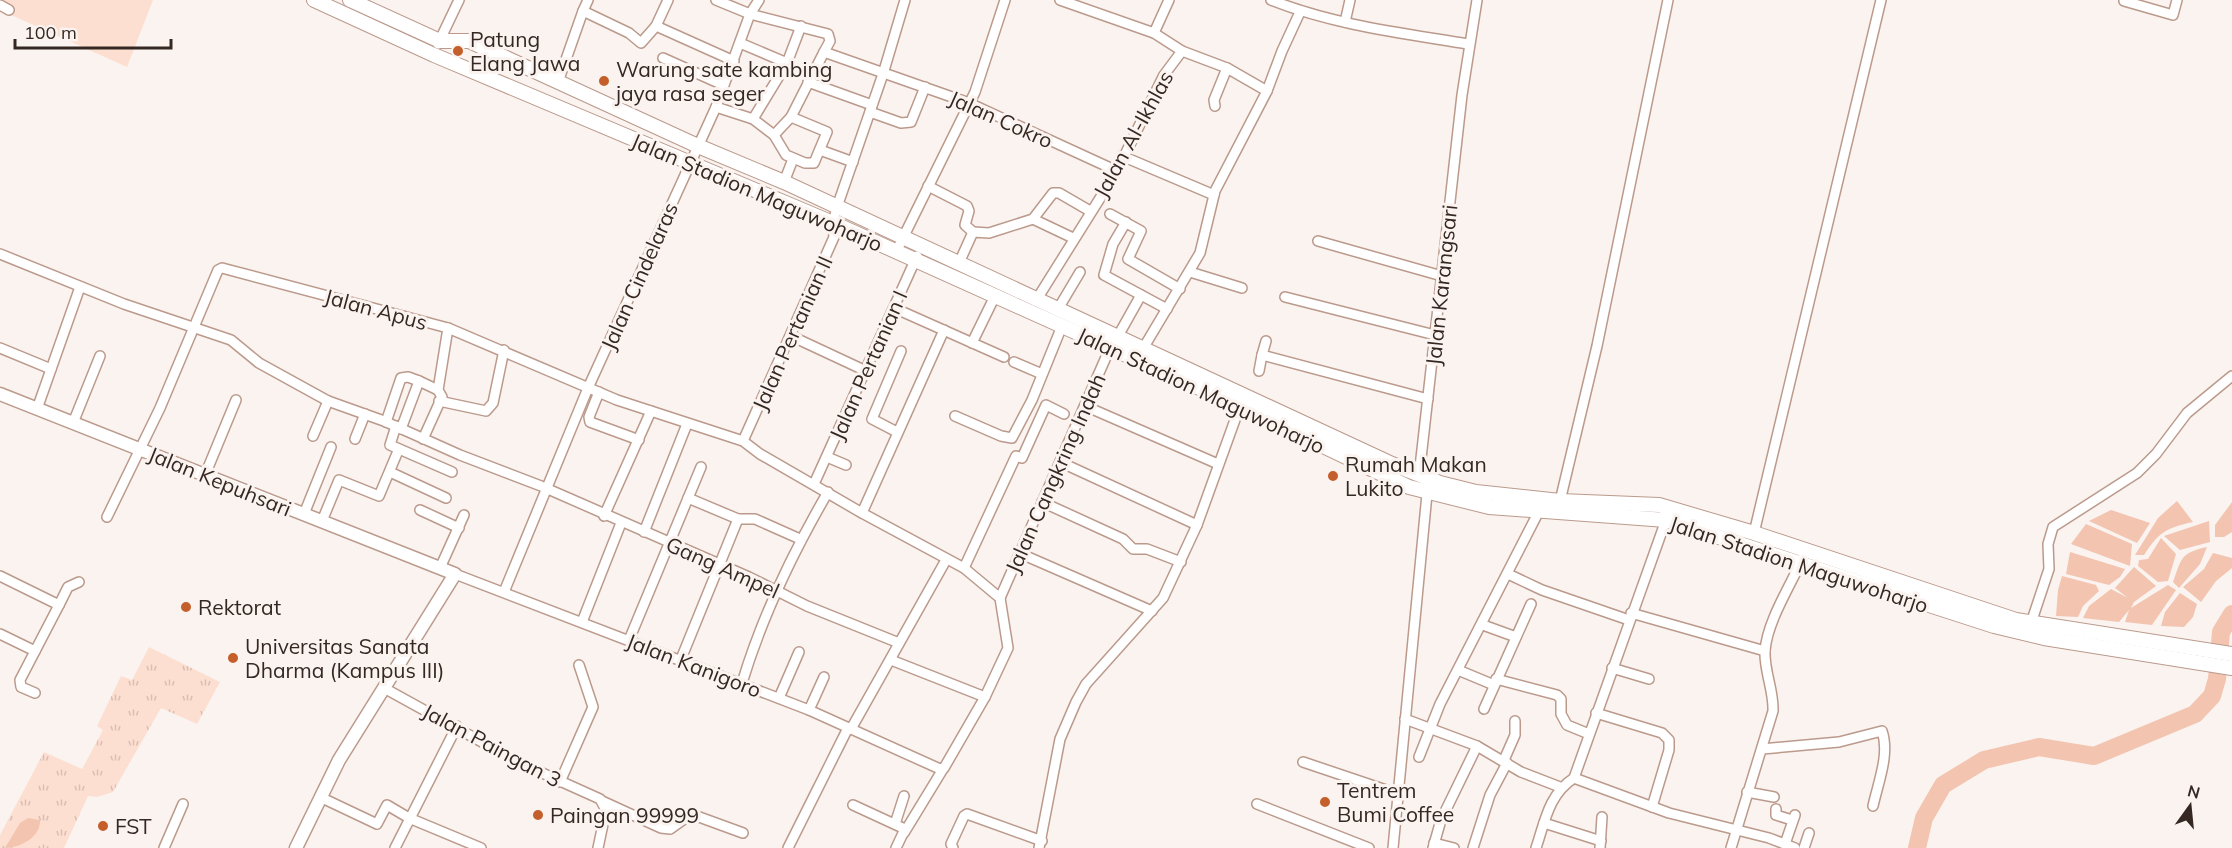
<svg xmlns="http://www.w3.org/2000/svg" width="2232" height="848" viewBox="0 0 2232 848" font-family="Mulish,sans-serif">
<style>
.grass{fill:url(#grass-tufts)}
.pitch{fill:#fddfd1}
.water{fill:#f3c4af}
.lines{fill:none;stroke-linecap:round;stroke-linejoin:round}
.river{stroke:#f3c4af;stroke-width:18}
.minor-casing{stroke:#bb9a8c;stroke-width:12}
.tertiary-casing{stroke:#bb9a8c;stroke-width:15}
.secondary-casing{stroke:#bb9a8c;stroke-width:16}
.minor{stroke:#fff;stroke-width:9}
.tertiary{stroke:#fff;stroke-width:12}
.secondary{stroke:#fff;stroke-width:14}
.poi-dot{fill:#c45f2b;stroke:#faf3f0;stroke-width:2}
.labels{text-anchor:middle;dominant-baseline:central;stroke-width:6;stroke-linejoin:round;paint-order:stroke}
.poi-label{font-size:21px;fill:#352822;stroke:#faf3f0;text-anchor:start}
.street-label{font-size:21px;fill:#352822;stroke:#faf3f0}
</style>
<defs>
<pattern id="grass-tufts" width="24" height="20" patternUnits="userSpaceOnUse" patternTransform="scale(1.5)"><rect width="24" height="20" fill="#fddfd1"/><path d="M3 7l-1-3M5 7V3M7 7l1-3M15 17l-1-3M17 17v-4M19 17l1-3" fill="none" stroke="#d9bfb3"/></pattern>
</defs>
<rect width="100%" height="100%" fill="#faf3f0"/>
<polygon class="grass" points="149,647 220,682 197,724 161,708 113,792 97,797 88,796 64,848 0,848 0,835 44,752 82,769 103,730 97,726 121,676 132,680"/>
<polygon class="pitch" points="0,0 153,0 127,67 0,10"/>
<g class="water">
<path d="M2177,501L2193,522C2166,528 2159,532 2144,555H2135L2158,518Z"/>
<polygon points="2232,502 2232,532 2224,537 2215,537 2215,525"/>
<polygon points="2111,510 2150,523 2137,543 2089,521"/>
<polygon points="2209,521 2210,542 2180,550 2164,536"/>
<polygon points="2086,524 2132,544 2130,566 2071,544"/>
<polygon points="2161,538 2176,554 2168,581 2158,582 2138,566 2139,560 2148,559"/>
<path d="M2207,547L2200,564L2179,588L2173,582C2182,558 2180,553 2207,547Z"/>
<polygon points="2070,552 2125,569 2120,577 2109,585 2066,574"/>
<polygon points="2213,553 2232,558 2232,568 2216,581 2201,602 2183,587 2204,569"/>
<polygon points="2134,567 2156,586 2134,602 2131,608 2168,585 2176,590 2152,625 2125,622 2129,610 2119,622 2083,618 2089,606 2111,589 2128,598 2115,588"/>
<polygon points="2062,576 2096,585 2099,591 2083,606 2078,617 2056,616 2058,590"/>
<polygon points="2180,593 2197,604 2193,617 2184,627 2161,626 2165,612"/>
<path d="M28,818L40,820C41,837 20,848 5,848L20,823Z"/>
</g>
<g class="lines">
<polyline class="river" points="1917,848 1924,818 1943,785 1984,760 2039,747 2094,756 2195,714 2212,696 2217,679 2221,632 2232,614"/>
<defs>
<g id="minor">
<polyline points="588,0 583,11 629,33 641,43 656,26 734,61"/>
<polyline points="716,0 750,14 828,34 830,41 824,52 969,103 1117,171"/>
<polyline points="1060,0 1154,33 1182,51 1227,68 1267,91"/>
<path d="M1271,0C1334,25 1402,33 1468,44"/>
<polyline points="2124,1 2173,15 2177,0"/>
<polyline points="0,5 9,10"/>
<polyline points="1345,22 1350,0"/>
<polyline points="656,26 668,0"/>
<polyline points="1154,33 1169,0"/>
<polyline points="740,43 787,63 801,26"/>
<polyline points="438,44 459,0"/>
<polyline points="663,58 723,85"/>
<polyline points="558,82 583,11"/>
<polyline points="808,82 872,105"/>
<polyline points="1215,106 1214,100 1227,68"/>
<polyline points="716,107 753,119 774,135 786,155 805,163 814,163 827,132 791,117"/>
<polyline points="870,112 901,123 911,122 925,87"/>
<polyline points="753,119 787,63"/>
<polyline points="774,135 791,117 824,52"/>
<polyline points="820,150 853,162"/>
<polyline points="1122,156 1214,195"/>
<polyline points="784,182 793,159"/>
<polyline points="928,186 967,206 969,211 965,225 973,232"/>
<polyline points="1110,214 1141,231 1128,259 1180,289"/>
<polyline points="1033,219 1073,238"/>
<polyline points="1126,222 1113,244 1104,275 1167,309"/>
<polyline points="1318,241 1442,276"/>
<polyline points="896,252 975,92 1005,0"/>
<polyline points="0,254 124,304 231,340 259,363 328,401 384,421 460,455 541,486 749,577 807,606 899,643"/>
<polyline points="959,263 973,232 989,233 1033,219 1053,193 1059,193 1090,211"/>
<polyline points="1190,272 1242,288"/>
<polyline points="1285,297 1435,335"/>
<polyline points="1037,299 1117,171 1164,75 1182,51"/>
<polyline points="894,308 1004,357"/>
<polyline points="1058,309 1080,272"/>
<polyline points="791,336 866,371"/>
<polyline points="1118,336 1141,295"/>
<polyline points="1266,341 1262,355 1428,399"/>
<polyline points="972,343 995,296"/>
<polyline points="0,348 51,369"/>
<polyline points="1141,352 1200,253 1215,191 1267,91 1282,51 1300,12"/>
<polyline points="1014,362 1042,374"/>
<polyline points="1259,371 1262,355"/>
<polyline points="599,392 589,417 590,422 639,440"/>
<polyline points="439,401 486,411 493,403 504,350"/>
<polyline points="1085,406 1218,464"/>
<polyline points="37,409 80,287"/>
<polyline points="955,416 1001,436 1012,438 1032,400 1062,326"/>
<polyline points="386,422 401,378 408,377 419,381"/>
<polyline points="73,423 100,356"/>
<polyline points="396,426 390,445 452,472"/>
<polyline points="401,429 419,381 438,390"/>
<polyline points="897,432 872,419 901,351"/>
<polyline points="313,436 328,401"/>
<polyline points="355,439 365,414"/>
<polyline points="423,439 442,397 438,390 448,328"/>
<polyline points="743,441 834,237 833,223 837,207 883,74 905,0"/>
<polyline points="827,457 846,465"/>
<polyline points="1060,462 1197,525"/>
<polyline points="390,472 446,498"/>
<polyline points="205,475 236,400"/>
<polyline points="1419,476 1462,95 1477,0"/>
<polyline points="814,484 917,256"/>
<polyline points="688,498 738,519 755,519 800,539"/>
<polyline points="1560,501 1597,346 1668,0"/>
<polyline points="1042,502 1123,539 1133,549 1147,549 1181,562"/>
<polyline points="420,510 459,528"/>
<polyline points="862,513 944,330"/>
<polyline points="304,514 331,447"/>
<polyline points="604,516 651,411"/>
<polyline points="107,517 160,408 218,270 222,268 448,328 617,400 743,441 760,454 862,513 964,568 1000,598 1008,648 985,697 944,768 940,769 809,710 455,574"/>
<polyline points="322,521 339,480 379,496 398,451"/>
<polyline points="644,532 687,424"/>
<polyline points="1754,533 1881,0"/>
<polyline points="1019,553 1152,611"/>
<polyline points="440,568 464,515"/>
<polyline points="964,568 1016,456 1022,458 1046,405 1064,414"/>
<polyline points="1508,574 1542,590 1629,620"/>
<polyline points="0,576 59,605 20,680 21,687 35,693"/>
<polyline points="504,592 588,388 716,107 750,14 759,0"/>
<polyline points="1000,598 1110,348"/>
<polyline points="59,605 68,587 79,582"/>
<polyline points="1631,613 1765,651"/>
<polyline points="582,622 621,523"/>
<polyline points="2031,623 2049,569 2048,544 2053,527 2137,473 2156,454 2187,413 2232,376"/>
<polyline points="1483,625 1516,637"/>
<polyline points="0,634 35,651"/>
<polyline points="629,640 701,467"/>
<polyline points="681,659 738,519"/>
<polyline points="891,660 985,697"/>
<polyline points="1612,668 1649,679"/>
<polyline points="1458,670 1494,685"/>
<polyline points="1496,679 1557,695 1561,699 1561,714 1567,725 1589,734"/>
<path d="M742,683C762,617 793,552 828,492"/>
<polyline points="384,688 520,763 600,799 606,810 598,848"/>
<polyline points="779,698 799,652"/>
<polyline points="1484,709 1531,604"/>
<polyline points="809,710 824,677"/>
<polyline points="1596,713 1662,733 1669,740 1669,750 1652,807"/>
<polyline points="1405,719 1477,746 1521,772 1560,787"/>
<polyline points="851,729 946,560"/>
<path d="M1762,749L1839,742L1882,731C1890,754 1878,783 1873,806"/>
<polyline points="1419,757 1440,704 1538,513"/>
<polyline points="1504,760 1515,735 1515,721"/>
<polyline points="1303,762 1398,794"/>
<polyline points="1574,778 1669,813 1769,838 1795,848"/>
<polyline points="560,782 593,707 579,665"/>
<polyline points="1747,792 1774,797"/>
<polyline points="320,797 377,824 387,805 409,818 481,848"/>
<polyline points="602,801 661,828 670,829 691,814 743,833"/>
<polyline points="1257,804 1369,848"/>
<polyline points="853,805 905,829 896,848"/>
<polyline points="1776,809 1776,815 1792,820"/>
<polyline points="1544,823 1601,841"/>
<polyline points="895,824 904,796"/>
<polyline points="904,833 943,769"/>
<polyline points="1434,843 1454,848"/>
<polyline points="1785,844 1795,815"/>
<polyline points="164,848 183,804"/>
<polyline points="395,848 457,726"/>
<polyline points="788,848 848,728"/>
<polyline points="953,848 951,844 964,816 967,814 1042,841"/>
<polyline points="1039,848 1060,739 1076,702 1086,684 1163,598 1197,525 1240,406"/>
<polyline points="1393,848 1427,494"/>
<polyline points="1433,848 1441,820 1477,746"/>
<polyline points="1473,848 1490,795 1507,763"/>
<path d="M1536,848C1545,821 1549,794 1574,778L1666,520"/>
<polyline points="1600,848 1602,817"/>
<path d="M1731,848L1773,711C1774,691 1764,671 1765,651C1767,620 1794,580 1806,551"/>
<polyline points="1804,848 1809,833"/>
</g>
<polyline id="tertiary" points="0,394 455,574 339,760 296,848"/>
<g id="secondary">
<polyline points="314,0 434,55 833,223 1233,403 1409,487 1489,507 1666,520 1994,626 2044,638 2232,668"/>
<polyline points="350,0 440,41 469,41 698,146 784,182 1392,464 1440,483 1476,492 1560,501 1659,505 1754,533 2016,620 2232,654"/>
</g>
</defs>
<use href="#minor" class="minor-casing"/>
<use href="#tertiary" class="tertiary-casing"/>
<use href="#secondary" class="secondary-casing"/>
<use href="#minor" class="minor"/>
<use href="#tertiary" class="tertiary"/>
<use href="#secondary" class="secondary"/>
</g>
<g class="poi-dot">
<circle cx="458" cy="51" r="6"/>
<circle cx="604" cy="81" r="6"/>
<circle cx="1333" cy="476" r="6"/>
<circle cx="186" cy="607" r="6"/>
<circle cx="233" cy="658" r="6"/>
<circle cx="1325" cy="802" r="6"/>
<circle cx="538" cy="815" r="6"/>
<circle cx="103" cy="826" r="6"/>
</g>
<g class="labels">
<g class="poi-label">
<text x="470" y="39">Patung<tspan x="470" dy="24">Elang Jawa</tspan></text>
<text x="616" y="69">Warung sate kambing<tspan x="616" dy="24">jaya rasa seger</tspan></text>
<text x="1345" y="464">Rumah Makan<tspan x="1345" dy="24">Lukito</tspan></text>
<text x="198" y="607">Rektorat</text>
<text x="245" y="646">Universitas Sanata<tspan x="245" dy="24">Dharma (Kampus III)</tspan></text>
<text x="1337" y="790">Tentrem<tspan x="1337" dy="24">Bumi Coffee</tspan></text>
<text x="550" y="815">Paingan 99999</text>
<text x="115" y="826">FST</text>
</g>
<g class="street-label">
<text transform="translate(1001 119) rotate(24)">Jalan Cokro</text>
<text transform="translate(1133 134) rotate(-61)">Jalan Al-Ikhlas</text>
<text transform="translate(757 192) rotate(23)">Jalan Stadion Maguwoharjo</text>
<text transform="translate(639 276) rotate(-66)">Jalan Cindelaras</text>
<text transform="translate(1441 285) rotate(-84)">Jalan Karangsari</text>
<text transform="translate(376 309) rotate(15)">Jalan Apus</text>
<text transform="translate(792 333) rotate(-66)">Jalan Pertanian II</text>
<text transform="translate(868 365) rotate(-66)">Jalan Pertanian I</text>
<text transform="translate(1201 390) rotate(25)">Jalan Stadion Maguwoharjo</text>
<text transform="translate(1055 473) rotate(-66)">Jalan Cangkring Indah</text>
<text transform="translate(220 481) rotate(22)">Jalan Kepuhsari</text>
<text transform="translate(1799 564) rotate(18)">Jalan Stadion Maguwoharjo</text>
<text transform="translate(723 567) rotate(24)">Gang Ampel</text>
<text transform="translate(694 665) rotate(21)">Jalan Kanigoro</text>
<text transform="translate(492 745) rotate(28)">Jalan Paingan 3</text>
</g>
</g>
<g transform="translate(2190 806) rotate(15)" stroke="#faf3f0" stroke-width="4.5" paint-order="stroke">
<path d="M0-4.5L10 22L0 15L-10 22Z" fill="#352822"/>
<text y="-9" font-size="16" font-weight="bold" text-anchor="middle" fill="#352822">N</text>
</g>
<path d="M15 39v9h156v-9" fill="none" stroke="#352822" stroke-width="3"/>
<text x="24" y="39" font-size="18" fill="#352822" stroke="#faf3f0" stroke-width="4.5" paint-order="stroke">100 m</text>
</svg>
